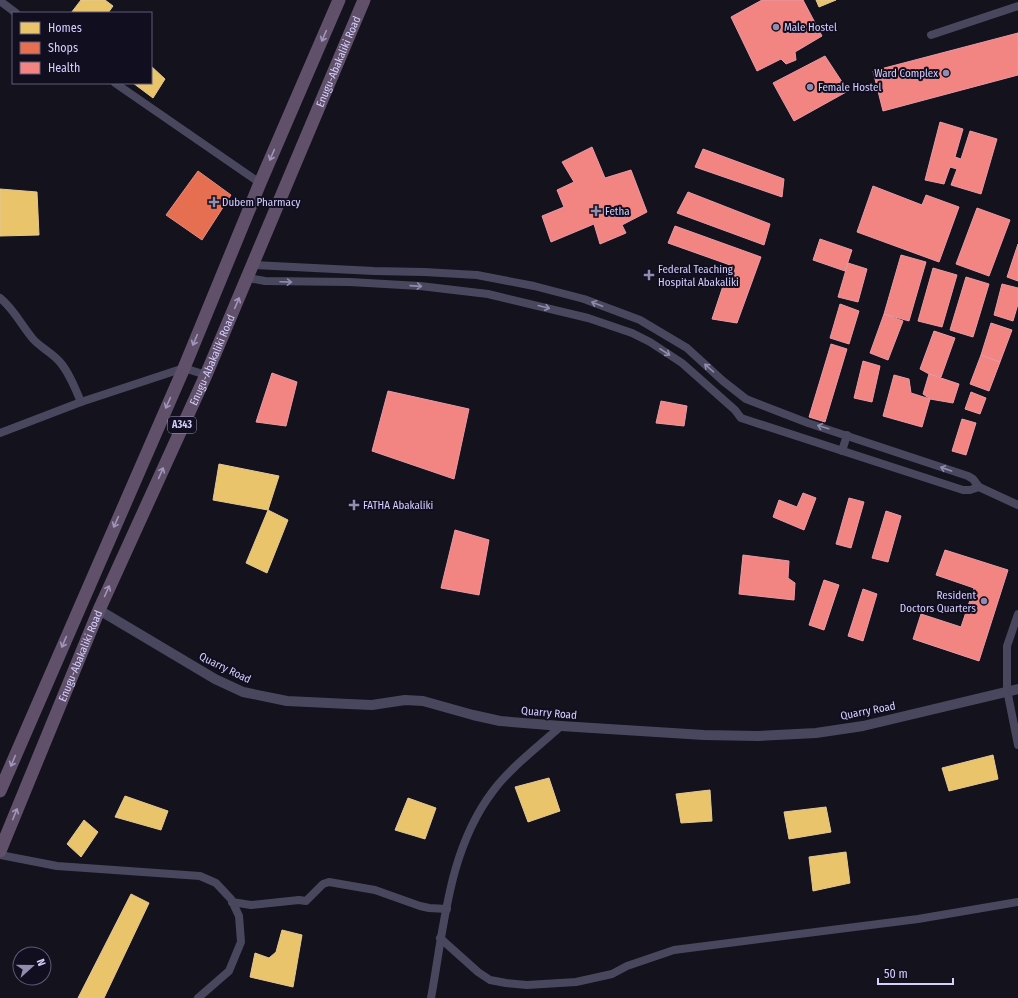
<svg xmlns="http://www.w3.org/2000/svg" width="1018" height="998" viewBox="0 0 1018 998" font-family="'Fira Sans Condensed',sans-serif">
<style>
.homes{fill:#e9c46a;stroke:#e3c796}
.shops{fill:#e76f51;stroke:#e18c85}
.health{fill:#f28482;stroke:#e99aa7}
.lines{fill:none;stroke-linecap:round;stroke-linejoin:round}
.minor{stroke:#49475d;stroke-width:8}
.tertiary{stroke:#49475d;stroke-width:10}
.trunk{stroke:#60506a;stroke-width:13}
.oneway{stroke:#a096bb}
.oneway2{stroke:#8e8bad}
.poi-dot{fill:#918dae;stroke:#110e20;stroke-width:1.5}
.labels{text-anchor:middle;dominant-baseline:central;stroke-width:4;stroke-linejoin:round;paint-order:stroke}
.shield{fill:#110e20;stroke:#9a95bb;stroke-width:1}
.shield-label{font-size:10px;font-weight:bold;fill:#d4cffd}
.poi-label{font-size:11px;fill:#d4cffd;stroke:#110e20;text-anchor:start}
.street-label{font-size:11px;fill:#d4cffd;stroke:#110e20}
</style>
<rect width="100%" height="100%" fill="#14121c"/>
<g class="homes">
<polygon points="81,0 105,0 113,6 108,13 71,13"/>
<polygon points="816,0 836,0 819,7"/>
<polygon points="151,66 165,79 153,98 133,83 151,83"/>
<polygon points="0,189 37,192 39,235 0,236"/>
<polygon points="219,464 279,476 268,510 213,500"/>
<polygon points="268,510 288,520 267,573 246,563"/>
<polygon points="993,755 998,779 949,791 942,768"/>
<polygon points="549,778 560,811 528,822 515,787"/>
<polygon points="710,790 712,821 681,823 676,794"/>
<polygon points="125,796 168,811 161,830 115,817"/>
<polygon points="408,798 436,808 425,839 395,830"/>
<polygon points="826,807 831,832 789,839 784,812"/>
<polygon points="84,820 98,832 81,857 67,844"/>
<polygon points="846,852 850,883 813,891 809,857"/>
<polygon points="131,894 149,903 104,998 78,998"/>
<polygon points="282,930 302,935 293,987 250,977 255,953 269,958 276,952"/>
</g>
<polygon class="shops" points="198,171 231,195 202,240 166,215"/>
<g class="health">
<polygon points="762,0 803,0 822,36 795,52 796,60 786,64 781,59 757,71 731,17"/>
<polygon points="1018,33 1018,75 883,111 873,71"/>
<polygon points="825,56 848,91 794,121 773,83"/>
<polygon points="940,122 963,129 955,157 961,159 970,131 997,139 981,194 951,185 957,169 950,167 944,184 925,180"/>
<polygon points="592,147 605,178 631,170 647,212 622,225 626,233 600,244 594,224 551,242 542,216 564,207 557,190 574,182 562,162"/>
<polygon points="703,149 784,179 782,197 695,167"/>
<polygon points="873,186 922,205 926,195 959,207 939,262 857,232"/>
<polygon points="688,192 770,224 764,245 677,213"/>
<polygon points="977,208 1010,220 989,276 956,264"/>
<polygon points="675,226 761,257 737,323 712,319 730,265 668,243"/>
<polygon points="820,239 852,250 845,271 813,260"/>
<polygon points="1018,244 1018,281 1007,277"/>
<polygon points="901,255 926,262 909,321 884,314"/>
<polygon points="848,263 867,269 858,302 838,297"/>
<polygon points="933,268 957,275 942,327 918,321"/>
<polygon points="966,277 989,284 973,337 950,330"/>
<polygon points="1002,284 1018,288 1018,304 1013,321 994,315"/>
<polygon points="840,304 859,311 849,344 830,338"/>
<polygon points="884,314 903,321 888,360 870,353"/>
<polygon points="991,323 1012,330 1000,362 981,355"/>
<polygon points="934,331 955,338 941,377 929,374 920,369"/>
<polygon points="831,344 847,349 825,422 809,417"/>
<polygon points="981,355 1000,362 989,391 970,384"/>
<polygon points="863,361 880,366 872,402 854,398"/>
<polygon points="272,373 297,382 286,426 256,422"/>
<polygon points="929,374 959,384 953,403 930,399 923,394"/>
<polygon points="894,375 909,379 911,393 930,399 922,427 883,416"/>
<polygon points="388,391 469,409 454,479 372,451"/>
<polygon points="971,392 986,398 980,414 965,409"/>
<polygon points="661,401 687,406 684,426 656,423"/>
<polygon points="962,419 976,423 966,455 952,451"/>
<polygon points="803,493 816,498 804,530 773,517 779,500 797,507"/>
<polygon points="849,498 864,502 851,548 836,544"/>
<polygon points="886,511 901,516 888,562 872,558"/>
<polygon points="455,530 489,540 479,595 441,588"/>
<polygon points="945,550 1008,570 979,661 913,639 921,614 961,627 974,588 936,575"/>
<polygon points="743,555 789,561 788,578 795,583 794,600 739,594"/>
<polygon points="824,580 839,585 824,630 809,625"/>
<polygon points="863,589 877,594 863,641 848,636"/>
</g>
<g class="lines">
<g class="minor">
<polyline points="0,1 16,13"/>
<polyline points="931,35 1018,6"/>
<polyline points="115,83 260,183"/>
<polyline points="253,265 374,271 424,272 477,275 534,286 584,299 640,320 687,348 723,381 746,399 808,423 968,476 973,479 979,487 1018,505"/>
<polyline points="248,278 265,281 350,282 420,286 488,294 588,318 632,333 650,342 682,363 735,410 741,418 963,490 970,490 979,487"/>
<path d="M0,298C14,309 21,325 33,339C40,347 51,352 59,361C69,372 75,388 81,402"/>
<polyline points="0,433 81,402 184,368 206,375"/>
<polyline points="842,451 847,435"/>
<polyline points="1018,614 1007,646 1007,690 1018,745"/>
<polyline points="0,855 57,866 200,876 216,883 231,899 239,916 241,942 229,971 198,998"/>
<polyline points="232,902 251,905 299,900 306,901 323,884 329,882 375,890 420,906 429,908 447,909"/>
<polyline points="440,938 478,972 490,980 506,983 527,985 576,982 612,974 627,966 674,950 918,919 1018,902"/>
<path d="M431,998C444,928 448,850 493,791C510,768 539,746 561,726"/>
</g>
<polyline class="tertiary" points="99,610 215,679 243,692 287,701 349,704 372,705 405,700 423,701 473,715 500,721 561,726 704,735 758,736 816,733 863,726 1018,689"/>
<g class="trunk">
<polyline points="0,791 184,368 260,183 339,0"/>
<path id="s1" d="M0,851L99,610L206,375L364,0"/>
</g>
</g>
<defs><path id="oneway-shaft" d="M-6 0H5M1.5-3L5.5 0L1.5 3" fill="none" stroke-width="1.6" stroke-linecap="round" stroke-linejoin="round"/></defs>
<g class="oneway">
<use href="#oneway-shaft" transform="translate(324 36) rotate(113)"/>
<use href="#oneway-shaft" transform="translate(272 155) rotate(113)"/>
<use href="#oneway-shaft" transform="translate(237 303) rotate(-67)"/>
<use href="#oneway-shaft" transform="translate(195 340) rotate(113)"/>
<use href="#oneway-shaft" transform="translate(168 403) rotate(114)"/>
<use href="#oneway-shaft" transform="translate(161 473) rotate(-66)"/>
<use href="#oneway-shaft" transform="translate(116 522) rotate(114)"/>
<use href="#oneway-shaft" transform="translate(107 591) rotate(-66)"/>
<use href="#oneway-shaft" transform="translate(64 642) rotate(113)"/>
<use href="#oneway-shaft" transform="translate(13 761) rotate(113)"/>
<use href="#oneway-shaft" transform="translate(15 814) rotate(-68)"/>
</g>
<g class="oneway2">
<use href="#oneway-shaft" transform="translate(286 282) rotate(2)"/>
<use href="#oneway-shaft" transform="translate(416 286) rotate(4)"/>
<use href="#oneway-shaft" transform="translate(597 304) rotate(-159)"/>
<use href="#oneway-shaft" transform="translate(544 307) rotate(15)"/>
<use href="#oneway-shaft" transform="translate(665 352) rotate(33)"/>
<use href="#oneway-shaft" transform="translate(709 368) rotate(-139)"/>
<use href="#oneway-shaft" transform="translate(823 427) rotate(-163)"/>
<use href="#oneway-shaft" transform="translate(946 469) rotate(-161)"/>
</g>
<g class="poi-dot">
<circle cx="776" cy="27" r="4"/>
<circle cx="946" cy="73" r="4"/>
<circle cx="810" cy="87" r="4"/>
<path d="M212 196h4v4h4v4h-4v4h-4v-4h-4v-4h4z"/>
<path d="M594 205h4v4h4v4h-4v4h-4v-4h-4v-4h4z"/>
<path d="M647 269h4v4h4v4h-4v4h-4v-4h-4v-4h4z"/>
<path d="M352 499h4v4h4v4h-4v4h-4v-4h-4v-4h4z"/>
<circle cx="984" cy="601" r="4"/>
</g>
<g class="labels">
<rect class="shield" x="168" y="417" width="28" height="16" rx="3"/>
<g class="shield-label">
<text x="182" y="425">A343</text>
</g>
<g class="poi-label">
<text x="784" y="27">Male Hostel</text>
<text x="938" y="73" text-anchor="end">Ward Complex</text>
<text x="818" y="87">Female Hostel</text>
<text x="222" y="202">Dubem Pharmacy</text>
<text x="605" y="211">Fetha</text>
<text x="658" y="269">Federal Teaching<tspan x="658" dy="13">Hospital Abakaliki</tspan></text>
<text x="363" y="505">FATHA Abakaliki</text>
<text x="976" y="595" text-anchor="end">Resident<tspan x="976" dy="13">Doctors Quarters</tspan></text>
</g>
<g class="street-label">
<text stroke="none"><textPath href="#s1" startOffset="859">Enugu-Abakaliki Road</textPath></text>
<text stroke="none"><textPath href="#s1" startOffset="535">Enugu-Abakaliki Road</textPath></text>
<text stroke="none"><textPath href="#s1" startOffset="211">Enugu-Abakaliki Road</textPath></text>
<text transform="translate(225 668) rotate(26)">Quarry Road</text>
<text transform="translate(868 711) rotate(-11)">Quarry Road</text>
<text transform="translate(549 713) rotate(5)">Quarry Road</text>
</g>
</g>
<rect x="12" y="12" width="140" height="72" fill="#110e20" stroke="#5f5b78"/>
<rect x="20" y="22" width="20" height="12" fill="#e9c46a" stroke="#5f5b78"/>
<text x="48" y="32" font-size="12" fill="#d4cffd">Homes</text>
<rect x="20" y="42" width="20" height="12" fill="#e76f51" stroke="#5f5b78"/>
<text x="48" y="52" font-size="12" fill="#d4cffd">Shops</text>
<rect x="20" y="62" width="20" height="12" fill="#f28482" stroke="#5f5b78"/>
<text x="48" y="72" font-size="12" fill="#d4cffd">Health</text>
<g transform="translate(32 966) rotate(69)"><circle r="19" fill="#110e20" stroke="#5f5b78"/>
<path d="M0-3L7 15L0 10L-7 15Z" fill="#918dae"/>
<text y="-6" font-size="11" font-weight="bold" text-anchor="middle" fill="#d4cffd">N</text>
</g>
<path d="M878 978v6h75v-6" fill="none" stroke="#d4cffd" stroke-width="2"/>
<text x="884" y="978" font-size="12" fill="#d4cffd" stroke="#110e20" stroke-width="3" paint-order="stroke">50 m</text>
</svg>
